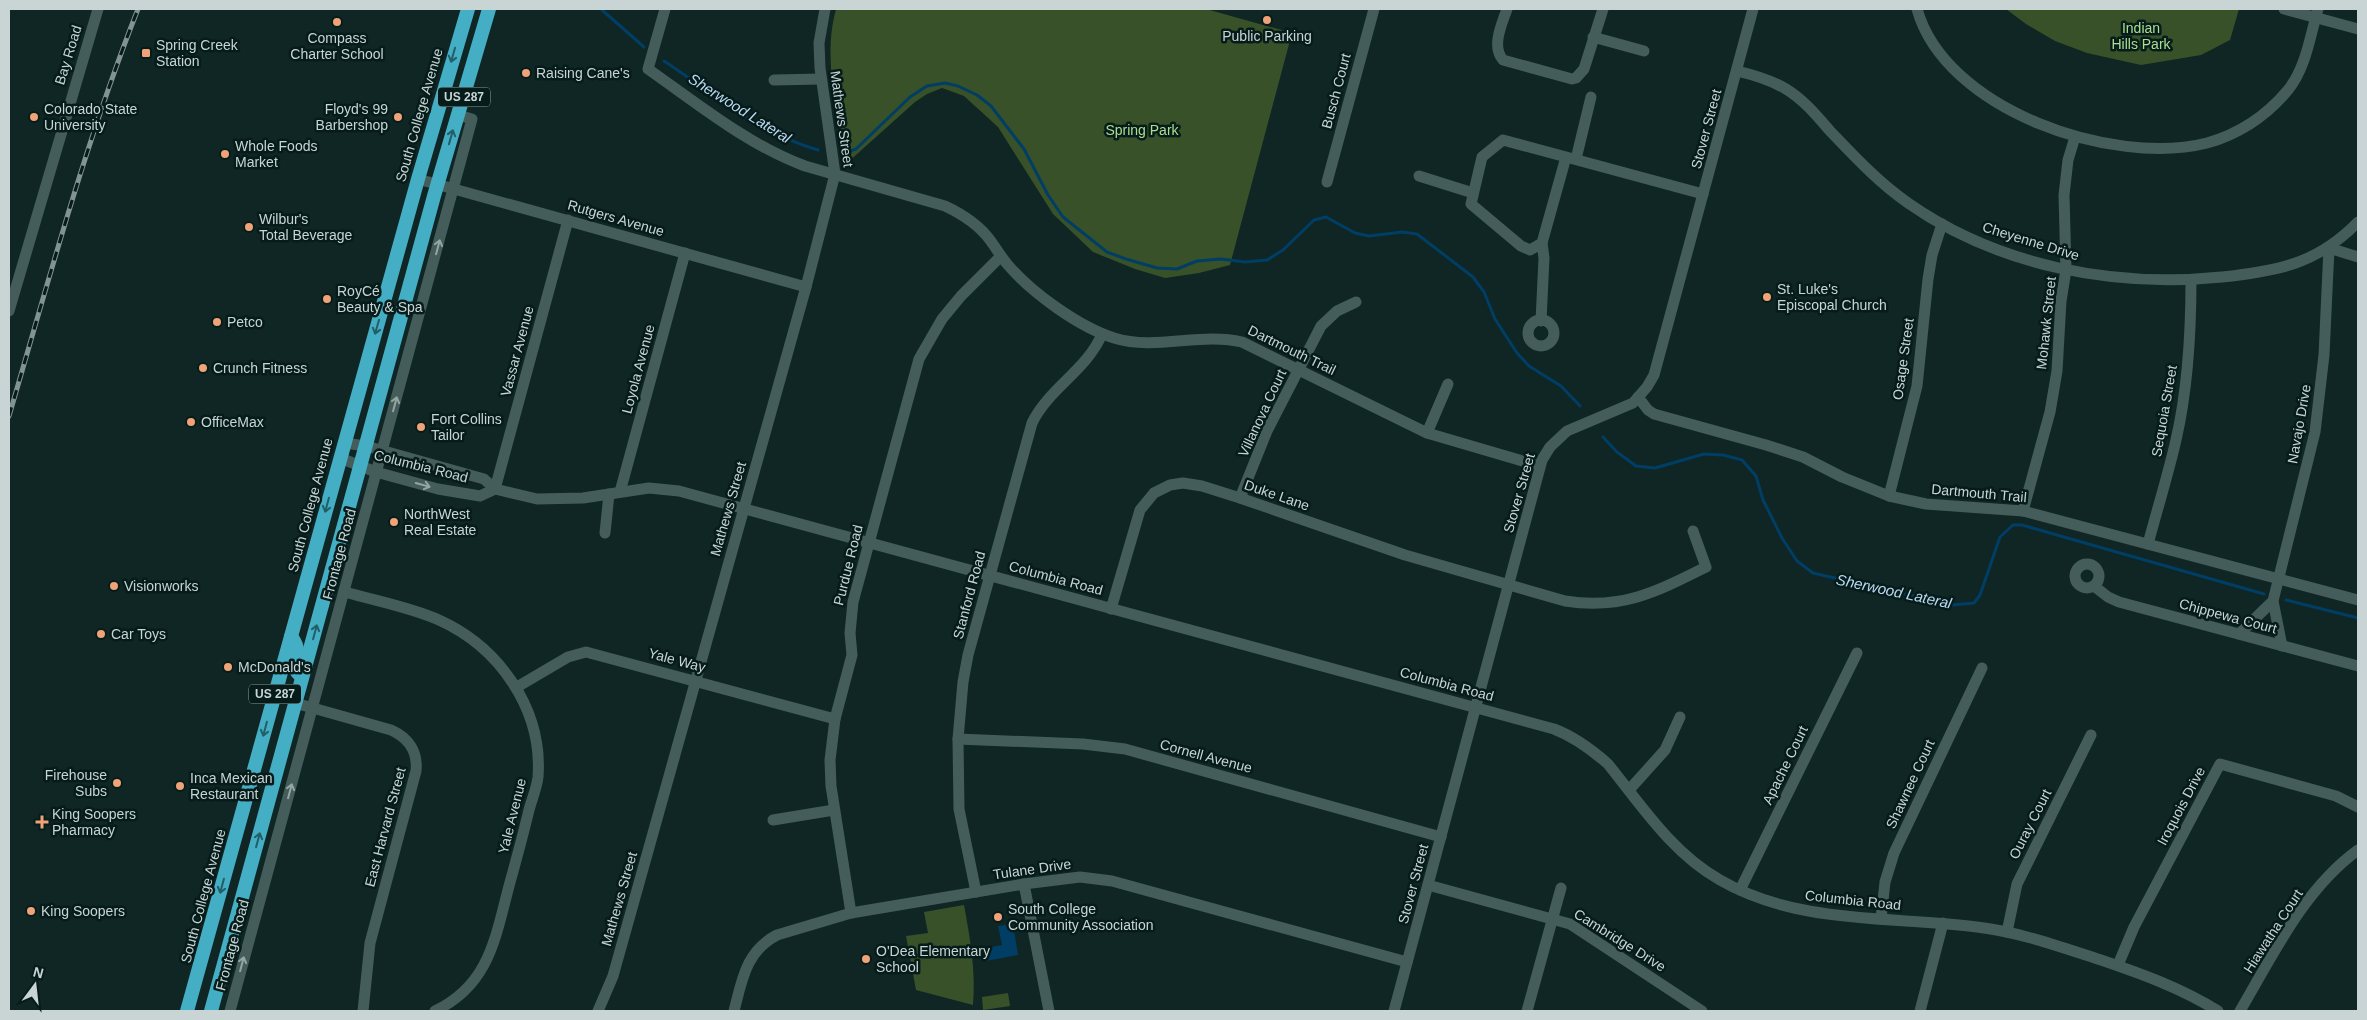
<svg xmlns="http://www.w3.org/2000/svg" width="2367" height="1020" viewBox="0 0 2367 1020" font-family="Helvetica,sans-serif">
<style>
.green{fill:#395128}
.water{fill:#003e65}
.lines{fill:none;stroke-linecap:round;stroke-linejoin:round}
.stream{stroke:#003e65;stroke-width:3}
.minor{stroke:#455d5a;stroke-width:11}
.trunk{stroke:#44aec5;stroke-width:14}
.rail-casing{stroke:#829392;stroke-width:5}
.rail{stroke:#061c1b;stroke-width:3;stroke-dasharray:9;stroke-linecap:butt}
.oneway{stroke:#225e67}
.oneway2{stroke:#94a5a3}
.poi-dot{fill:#efa376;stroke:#061c1b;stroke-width:2}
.labels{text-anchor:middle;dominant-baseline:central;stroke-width:5;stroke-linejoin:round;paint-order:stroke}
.shield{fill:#061c1b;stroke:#8e9e9c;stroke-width:1}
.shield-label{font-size:12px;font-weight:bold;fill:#c8d5d4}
.park-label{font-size:14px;fill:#adde8e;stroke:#061c1b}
.poi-label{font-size:14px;fill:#c8d5d4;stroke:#061c1b;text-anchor:start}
.street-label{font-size:14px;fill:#c8d5d4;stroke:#061c1b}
.water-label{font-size:15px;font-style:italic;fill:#bcd9f2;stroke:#061c1b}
</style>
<rect width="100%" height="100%" fill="#0f2624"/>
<g class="green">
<path d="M836,9H1206L1292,33L1230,265L1199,273L1165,278L1135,269L1093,252L1053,214L998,127L964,96L942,88L927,94L915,102L847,163C838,113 822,59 836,9Z"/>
<polygon points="2006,9 2239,9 2230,40 2201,55 2141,65 2087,53 2055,41 2026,24"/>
<path d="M964,905C970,938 976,971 973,1005L916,990L906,936L928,933L924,912Z"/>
<polygon points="1008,993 1010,1006 983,1010 982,997"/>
</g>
<polygon class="water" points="1013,924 1018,955 986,961 984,948 1002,945 998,926"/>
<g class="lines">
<g class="stream">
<polyline points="602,10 644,47"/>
<path d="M664,61C711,92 764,135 818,150"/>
<polyline points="847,152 856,149 910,97 927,86 945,83 958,86 977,95 991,106 1024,149 1048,195 1063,217 1107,252 1126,259 1157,268 1177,269 1197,261 1221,259 1245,262 1267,260 1283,250 1314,220 1326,217 1355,233 1369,236 1402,232 1417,234 1473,277 1484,292 1495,319 1517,353 1529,366 1561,386 1580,406"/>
<polyline points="1603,437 1617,452 1636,466 1655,468 1704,454 1723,455 1742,460 1756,476 1763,500 1782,538 1797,561 1813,573 1952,605 1974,603 1980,595 2000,537 2013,525 2022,525 2264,594"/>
<polyline points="2286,600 2358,618"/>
</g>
<g class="minor">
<path d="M665,9L648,69C698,104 748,145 805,166L945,206C962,214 979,225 990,240C996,248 1001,257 1008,265C1032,293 1079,327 1114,338C1156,351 1200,332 1242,342L1427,433L1540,466"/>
<path d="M1507,9C1502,24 1491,46 1503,60L1572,79L1576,78L1584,69L1603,9"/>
<path d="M1917,9C1945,110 2113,167 2207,143C2239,134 2267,115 2288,90C2306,68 2310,36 2318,9"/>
<polyline points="2284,9 2358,29"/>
<polyline points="1593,37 1644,51"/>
<path d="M1737,71C1754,75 1771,80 1786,89C1804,100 1817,116 1830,131C1855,157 1878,182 1908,203C1998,266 2113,288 2222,277C2278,271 2317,264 2358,222"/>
<polyline points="774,80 821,79"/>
<polyline points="1566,157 1542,243 1530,250 1521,246 1471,204 1482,157 1503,140 1703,194"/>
<polyline points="1576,159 1591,97"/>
<polyline points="1419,176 1473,193"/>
<polyline points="418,179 806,287"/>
<polyline points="1327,182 1374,9"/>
<polyline points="9,311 98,9"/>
<circle cx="1541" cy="333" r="13"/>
<polyline points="1541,321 1544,258 1542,243"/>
<polyline points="1638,397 1648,410 1654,414 1766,445 1803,457 1842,477 1889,496 1926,504 2023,511 2358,600"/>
<polyline points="1427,433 1448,384"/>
<path d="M344,443L366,446L484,479L495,489L537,499L583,498L649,488L679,491L1554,729C1575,737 1591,749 1608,764C1641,805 1672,853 1720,880C1798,925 1891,916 1977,927C2020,932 2060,947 2101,960C2142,974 2181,988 2218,1011"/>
<polyline points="340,458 376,472 438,489 480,496 495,489"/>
<polyline points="495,489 568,220"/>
<polyline points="620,492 685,253"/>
<polyline points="1889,496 1917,386 1928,279 1932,255 1942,224"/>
<polyline points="1240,498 1267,431 1321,326 1337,311 1356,302"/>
<polyline points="2023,511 2050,412 2057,371 2061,301 2066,270 2064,195 2068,160 2075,137"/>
<polyline points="605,533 609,494"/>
<path d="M2148,544C2157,510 2168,475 2176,440C2188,388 2191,334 2191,280"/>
<circle cx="2087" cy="576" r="12"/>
<polyline points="2094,586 2108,597 2119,602 2358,666"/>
<path d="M345,592C376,601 410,607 439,620C499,647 543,709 538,777C537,787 532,799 529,810C523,835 516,861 509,886C495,939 489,985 435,1011"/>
<path d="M1111,609L1140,510L1154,493L1170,485L1183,483L1202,486L1240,498L1405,555L1565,601C1622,610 1656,592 1706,567L1693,531"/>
<polyline points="2239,634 2273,601"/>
<polyline points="2282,646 2273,601 2315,432 2324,355 2329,248 2358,257"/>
<polyline points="517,687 568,657 586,652 835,719"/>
<path d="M295,703L391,730C409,738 418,752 416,771L370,943L363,1011"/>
<polyline points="958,739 1083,744 1125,749 1441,837"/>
<polyline points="1629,790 1665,750 1680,717"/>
<polyline points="773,820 834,810"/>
<polyline points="1024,884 1049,1011"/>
<polyline points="1428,885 1570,924 1702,1011"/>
<polyline points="1740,890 1857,653"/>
<path d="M976,892L959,809L958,739L963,682L968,655L1032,423C1049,388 1087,370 1102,334"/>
<polyline points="851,913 831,786 830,760 835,719 852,655 850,633 853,602 919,359 942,319 961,296 1001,256"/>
<polyline points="1881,919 1885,882 1894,853 1982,668"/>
<polyline points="2007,932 2017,884 2091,735"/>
<polyline points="2118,965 2134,927 2220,764 2336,796 2358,807"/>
<polyline points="230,1011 472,119 458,115"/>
<polyline points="598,1011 613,976 806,287 835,174 820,68 819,43 825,9"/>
<path d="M734,1011C742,980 746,951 777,935L851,913L1024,884L1080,877L1112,881L1407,962"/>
<polyline points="1394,1011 1542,460 1550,447 1567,431 1633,403 1647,387 1654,375 1753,9"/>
<polyline points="1527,1011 1561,888"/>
<polyline points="1920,1011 1943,923"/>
<path d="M2240,1011C2273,955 2304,889 2358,850"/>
</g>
<g class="trunk">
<path d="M291,637C301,648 296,658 297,672L302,677"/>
<polyline points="187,1011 418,179 468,9"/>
<polyline points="211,1011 434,196 489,9"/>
</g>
<defs>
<path id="rail" d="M9,416C49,279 86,141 138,9"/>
</defs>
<use href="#rail" class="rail-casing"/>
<use href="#rail" class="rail"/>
</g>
<defs><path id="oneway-shaft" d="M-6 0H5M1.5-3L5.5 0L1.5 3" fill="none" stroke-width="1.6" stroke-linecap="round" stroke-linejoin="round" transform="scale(1.25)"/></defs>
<g class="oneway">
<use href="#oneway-shaft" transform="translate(453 55) rotate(106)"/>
<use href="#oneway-shaft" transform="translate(451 137) rotate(-74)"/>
<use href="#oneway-shaft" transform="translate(377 327) rotate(106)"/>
<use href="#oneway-shaft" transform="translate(327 505) rotate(105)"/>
<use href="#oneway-shaft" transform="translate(315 632) rotate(-75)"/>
<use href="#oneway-shaft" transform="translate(265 729) rotate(105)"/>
<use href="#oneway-shaft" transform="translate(258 840) rotate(-75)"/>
<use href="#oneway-shaft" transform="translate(222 886) rotate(105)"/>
</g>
<g class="oneway2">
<use href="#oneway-shaft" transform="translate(438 247) rotate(-75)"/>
<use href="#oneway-shaft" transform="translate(395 404) rotate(-75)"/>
<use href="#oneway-shaft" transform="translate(423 485) rotate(15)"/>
<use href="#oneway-shaft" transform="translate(290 791) rotate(-75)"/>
<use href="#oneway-shaft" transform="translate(242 964) rotate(-75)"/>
</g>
<g class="poi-dot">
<circle cx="1267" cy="20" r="5"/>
<circle cx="337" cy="22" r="5"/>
<rect x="141" y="48" width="10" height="10" rx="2.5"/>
<circle cx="526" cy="73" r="5"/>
<circle cx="34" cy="117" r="5"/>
<circle cx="398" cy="117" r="5"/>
<circle cx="225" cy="154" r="5"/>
<circle cx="249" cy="227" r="5"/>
<circle cx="1767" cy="297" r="5"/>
<circle cx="327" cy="299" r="5"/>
<circle cx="217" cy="322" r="5"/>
<circle cx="203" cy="368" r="5"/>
<circle cx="191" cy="422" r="5"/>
<circle cx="421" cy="427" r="5"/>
<circle cx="394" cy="522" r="5"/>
<circle cx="114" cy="586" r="5"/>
<circle cx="101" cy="634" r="5"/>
<circle cx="228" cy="667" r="5"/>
<circle cx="117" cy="783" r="5"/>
<circle cx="180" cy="786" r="5"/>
<path d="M39.5 814.5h5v5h5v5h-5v5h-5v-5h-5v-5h5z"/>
<circle cx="31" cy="911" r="5"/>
<circle cx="998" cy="917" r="5"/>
<circle cx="866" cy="959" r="5"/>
</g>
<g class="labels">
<g class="shield">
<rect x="438" y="87.5" width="52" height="19" rx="4"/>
<rect x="249" y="684.5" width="52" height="19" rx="4"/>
</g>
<g class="shield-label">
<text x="464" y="97">US 287</text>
<text x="275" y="694">US 287</text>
</g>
<g class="park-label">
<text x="2141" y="28">Indian<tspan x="2141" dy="16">Hills Park</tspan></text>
<text x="1142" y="130">Spring Park</text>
</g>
<g class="poi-label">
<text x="1267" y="36" text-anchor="middle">Public Parking</text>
<text x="337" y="38" text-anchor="middle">Compass<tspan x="337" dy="16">Charter School</tspan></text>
<text x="156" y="45">Spring Creek<tspan x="156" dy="16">Station</tspan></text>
<text x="536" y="73">Raising Cane's</text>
<text x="44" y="109">Colorado State<tspan x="44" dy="16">University</tspan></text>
<text x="388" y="109" text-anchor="end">Floyd's 99<tspan x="388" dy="16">Barbershop</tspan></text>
<text x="235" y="146">Whole Foods<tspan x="235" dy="16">Market</tspan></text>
<text x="259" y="219">Wilbur's<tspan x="259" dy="16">Total Beverage</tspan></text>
<text x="1777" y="289">St. Luke's<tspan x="1777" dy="16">Episcopal Church</tspan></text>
<text x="337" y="291">RoyCé<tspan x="337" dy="16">Beauty &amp; Spa</tspan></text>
<text x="227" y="322">Petco</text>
<text x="213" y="368">Crunch Fitness</text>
<text x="431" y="419">Fort Collins<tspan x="431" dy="16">Tailor</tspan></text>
<text x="201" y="422">OfficeMax</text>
<text x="404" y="514">NorthWest<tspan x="404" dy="16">Real Estate</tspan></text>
<text x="124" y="586">Visionworks</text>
<text x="111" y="634">Car Toys</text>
<text x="238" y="667">McDonald's</text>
<text x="107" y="775" text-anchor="end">Firehouse<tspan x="107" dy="16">Subs</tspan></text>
<text x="190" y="778">Inca Mexican<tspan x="190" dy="16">Restaurant</tspan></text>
<text x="52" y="814">King Soopers<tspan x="52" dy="16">Pharmacy</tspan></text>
<text x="1008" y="909">South College<tspan x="1008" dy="16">Community Association</tspan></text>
<text x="41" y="911">King Soopers</text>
<text x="876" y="951">O'Dea Elementary<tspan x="876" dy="16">School</tspan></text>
</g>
<g class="street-label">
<text transform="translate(68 55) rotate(-73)">Bay Road</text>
<text transform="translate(1336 91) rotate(-75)">Busch Court</text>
<text transform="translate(419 115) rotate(-74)">South College Avenue</text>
<text transform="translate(842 119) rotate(82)">Mathews Street</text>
<text transform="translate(1706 129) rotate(-75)">Stover Street</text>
<text transform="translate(616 218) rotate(16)">Rutgers Avenue</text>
<text transform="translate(2031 241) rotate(17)">Cheyenne Drive</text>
<text transform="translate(2046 323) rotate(-84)">Mohawk Street</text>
<text transform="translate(1292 350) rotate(26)">Dartmouth Trail</text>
<text transform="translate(517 351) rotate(-75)">Vassar Avenue</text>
<text transform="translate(1903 359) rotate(-82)">Osage Street</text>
<text transform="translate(638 369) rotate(-75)">Loyola Avenue</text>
<text transform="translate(2164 411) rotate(-80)">Sequoia Street</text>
<text transform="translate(1262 413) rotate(-65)">Villanova Court</text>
<text transform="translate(2299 424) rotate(-80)">Navajo Drive</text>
<text transform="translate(421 466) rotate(14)">Columbia Road</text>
<text transform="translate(1519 493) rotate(-74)">Stover Street</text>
<text transform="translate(1979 493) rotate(5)">Dartmouth Trail</text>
<text transform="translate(1277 495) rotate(19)">Duke Lane</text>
<text transform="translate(310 505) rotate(-75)">South College Avenue</text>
<text transform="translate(728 509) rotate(-74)">Mathews Street</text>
<text transform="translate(339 554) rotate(-75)">Frontage Road</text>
<text transform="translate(848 565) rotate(-76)">Purdue Road</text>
<text transform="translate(1056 578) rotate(15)">Columbia Road</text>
<text transform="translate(969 595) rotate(-75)">Stanford Road</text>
<text transform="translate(2228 616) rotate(15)">Chippewa Court</text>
<text transform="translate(677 660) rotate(15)">Yale Way</text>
<text transform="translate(1447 684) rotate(15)">Columbia Road</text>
<text transform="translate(1206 756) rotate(15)">Cornell Avenue</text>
<text transform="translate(1785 765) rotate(-64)">Apache Court</text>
<text transform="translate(1910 784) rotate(-65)">Shawnee Court</text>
<text transform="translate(2181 806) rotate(-62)">Iroquois Drive</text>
<text transform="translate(512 816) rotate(-76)">Yale Avenue</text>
<text transform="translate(2030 824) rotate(-63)">Ouray Court</text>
<text transform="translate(385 827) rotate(-75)">East Harvard Street</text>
<text transform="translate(1032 869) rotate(-8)">Tulane Drive</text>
<text transform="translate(1413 884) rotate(-75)">Stover Street</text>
<text transform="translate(203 896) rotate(-75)">South College Avenue</text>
<text transform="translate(619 899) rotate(-74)">Mathews Street</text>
<text transform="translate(1853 900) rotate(6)">Columbia Road</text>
<text transform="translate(2273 931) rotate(-57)">Hiawatha Court</text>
<text transform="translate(1620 940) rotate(32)">Cambridge Drive</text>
<text transform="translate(232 945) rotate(-75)">Frontage Road</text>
</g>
<g class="water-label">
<text transform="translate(740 108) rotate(32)">Sherwood Lateral</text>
<text transform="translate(1894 591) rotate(12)">Sherwood Lateral</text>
</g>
</g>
<rect width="2367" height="1020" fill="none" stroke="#c8d5d4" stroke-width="20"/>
<g transform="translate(35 985) rotate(15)" stroke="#061c1b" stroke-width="4" paint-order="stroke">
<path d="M0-4L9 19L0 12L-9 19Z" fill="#c8d5d4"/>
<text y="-8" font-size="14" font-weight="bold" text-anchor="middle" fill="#c8d5d4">N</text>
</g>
</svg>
